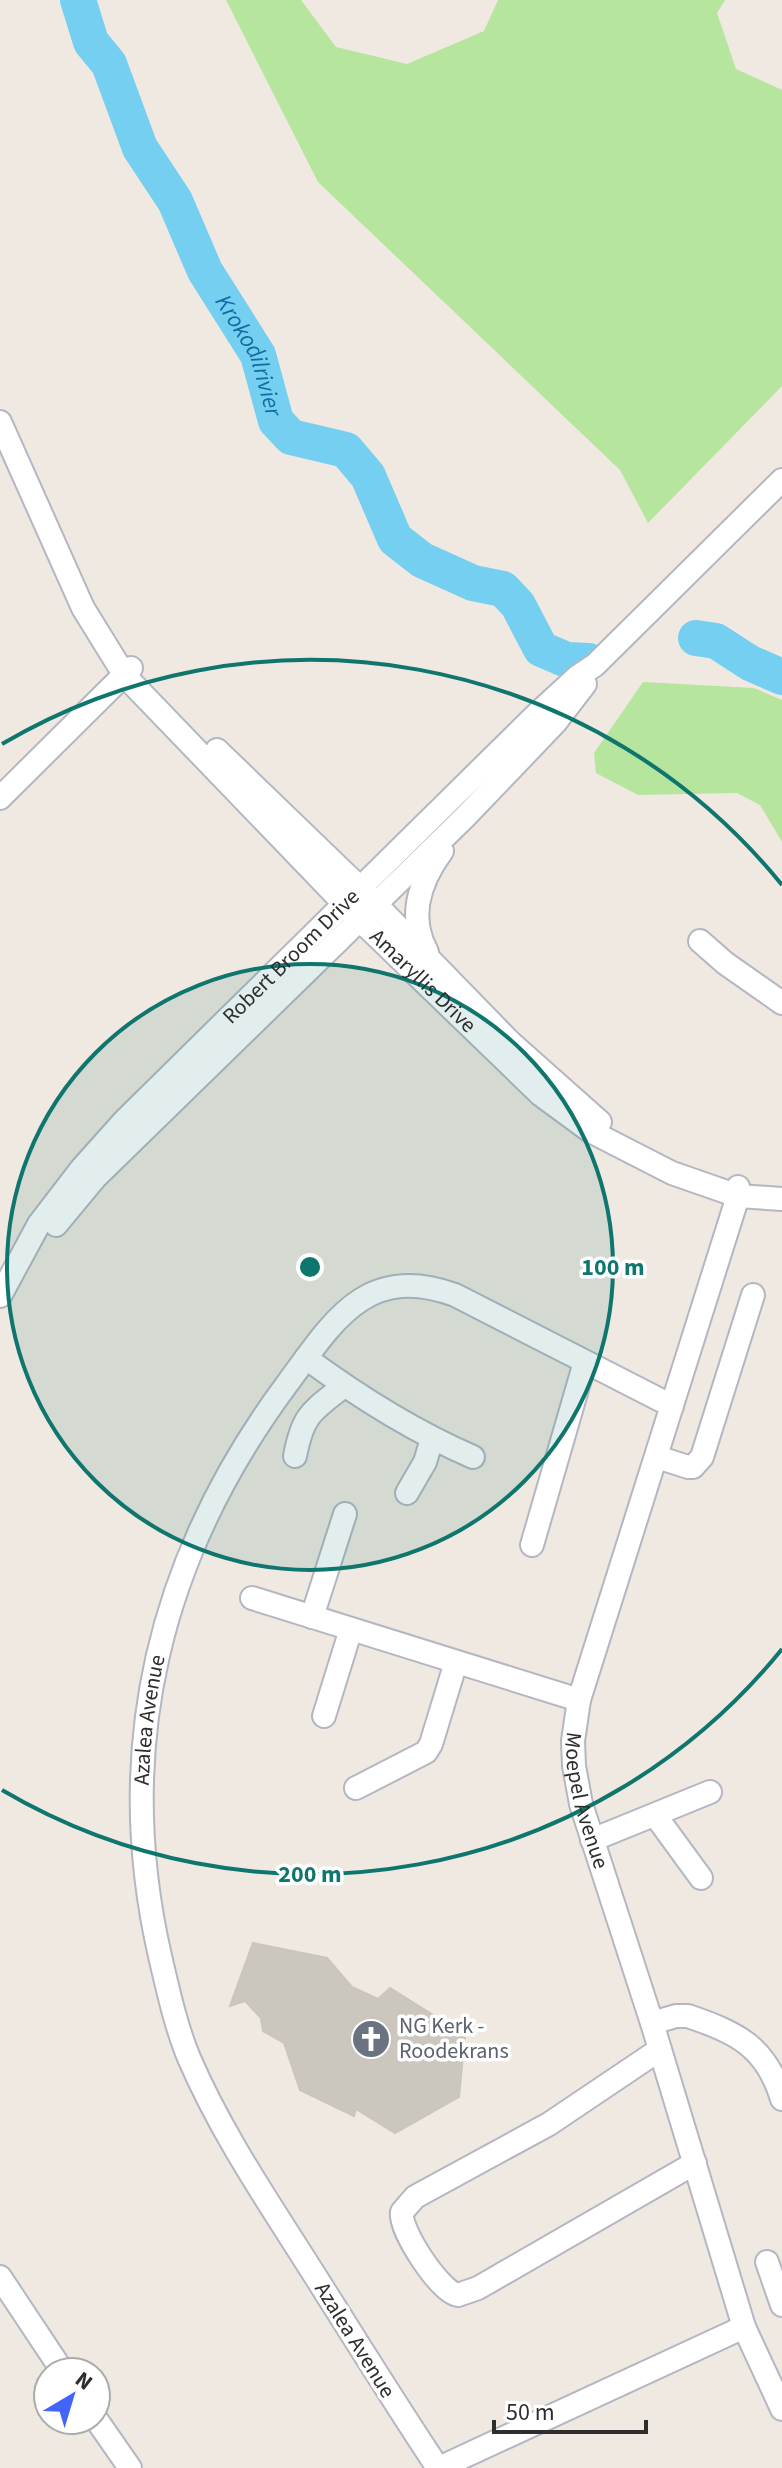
<svg xmlns="http://www.w3.org/2000/svg" width="782" height="2468" viewBox="0 0 782 2468" font-family="'Source Sans 3',sans-serif">
<style>
.green{fill:#b6e59e}
.lines{fill:none;stroke-linecap:round;stroke-linejoin:round}
.river{stroke:#75cff0;stroke-width:36}
.building{fill:#cbc7bf;stroke:#cbc5ba;stroke-width:2}
.minor-casing{stroke:#b4b7c1;stroke-width:26}
.minor{stroke:#fff;stroke-width:22}
.ring{fill:none;stroke:#0f766e;stroke-width:4}
.labels{text-anchor:middle;dominant-baseline:central;stroke-width:7;stroke-linejoin:round;paint-order:stroke}
.street-label{font-size:22px;fill:#2e2e2e;stroke:#fff}
.worship-label{font-size:22px;fill:#5b616d;stroke:#fff;text-anchor:start}
.water-label{font-size:24px;font-style:italic;fill:#0d6fa3;stroke:#fff}
.centre{fill:#0f766e;stroke:#fff;stroke-width:4}
.ring-label{font-size:24px;text-anchor:middle;font-weight:bold;fill:#0f766e;stroke:#fff;stroke-width:7;stroke-linejoin:round;paint-order:stroke}
</style>
<rect width="100%" height="100%" fill="#efe9e1"/>
<g class="green">
<polygon points="226,0 301,0 336,47 407,64 484,31 498,0 725,0 717,13 736,69 782,90 782,386 648,523 620,470 318,182"/>
<polygon points="643,682 754,688 782,700 782,842 760,805 737,793 638,795 596,773 594,753"/>
</g>
<g class="lines">
<g class="river">
<path id="s1" d="M78,0L91,42L109,64L140,148L175,201L205,271L258,355L276,421L291,437L346,450L368,476L395,539L422,560L473,583L503,589L518,605L541,649L567,660L589,661"/>
<polyline points="696,638 716,641 750,663 782,677"/>
</g>
</g>
<polygon class="building" points="253,1943 327,1958 352,1987 378,1999 390,1988 465,2035 459,2097 395,2133 356,2109 354,2116 300,2090 284,2043 263,2031 261,2018 245,2001 230,2006"/>
<g class="lines">
<defs>
<g id="minor">
<path id="s2" d="M0,422L83,608L125,676L359,919L541,1095L590,1131L672,1173L738,1196L782,1199"/>
<polyline points="217,750 360,888 510,1042 600,1122"/>
<polyline points="0,798 131,668"/>
<polyline points="700,941 725,963 782,1003"/>
<path d="M427,952C407,916 420,881 442,851"/>
<path id="s3" d="M738,1187V1196L579,1700L573,1741L574,1766L581,1804L652,2023L744,2327L782,2409"/>
<polyline points="56,1225 95,1178 465,817 555,723 585,684"/>
<path id="s4" d="M0,1296L39,1224L82,1168L124,1121L539,712L577,677L595,665L782,480"/>
<path d="M306,1358C359,1397 413,1431 473,1457"/>
<path d="M295,1456C303,1414 312,1411 344,1386"/>
<polyline points="657,1457 688,1467 693,1467 702,1457 753,1295"/>
<polyline points="407,1493 425,1462 432,1439"/>
<polyline points="532,1545 585,1362"/>
<polyline points="252,1598 579,1700"/>
<polyline points="312,1617 345,1514"/>
<polyline points="324,1716 351,1629"/>
<polyline points="356,1788 426,1752 431,1744 456,1662"/>
<polyline points="655,1815 701,1878"/>
<polyline points="592,1840 710,1792"/>
<path d="M652,2023L676,2016H688C737,2033 766,2046 782,2099"/>
<path d="M659,2050L549,2124L415,2197L402,2212C399,2230 440,2292 458,2295L478,2288L695,2163"/>
<polyline points="767,2262 782,2305"/>
<polyline points="0,2277 63,2372"/>
<polyline points="96,2419 130,2468"/>
<path id="s5" d="M438,2468C392,2399 349,2329 305,2260C263,2194 220,2130 189,2058C176,2027 168,1990 160,1956C112,1747 160,1555 287,1384C334,1320 367,1263 455,1295L672,1406"/>
<polyline points="439,2468 744,2327"/>
</g>
</defs>
<use href="#minor" class="minor-casing"/>
<use href="#minor" class="minor"/>
</g>
<circle cx="310" cy="1267" r="303" fill="#0f766e" fill-opacity=".12"/>
<g class="ring">
<circle cx="310" cy="1267" r="303"/>
<path d="M782 1649A607 607 0 0 1 2 1790M2 744A607 607 0 0 1 782 885"/>
</g>
<defs>
<symbol id="church-disc" viewBox="-11 -11 22 22"><circle r="9.5" fill="#6b7280" stroke="#fff"/><path d="M-1.2-6h2.4v3.5h3.3v2.4h-3.3V6h-2.4V-.1h-3.3v-2.4h3.3Z" fill="#fff"/></symbol>
</defs>
<g fill-rule="evenodd">
<use href="#church-disc" x="349" y="2017" width="44" height="44"/>
</g>
<g class="labels">
<g class="street-label">
<text stroke="none"><textPath href="#s4" startOffset="450">Robert Broom Drive</textPath></text>
<text stroke="none"><textPath href="#s2" startOffset="710">Amaryllis Drive</textPath></text>
<text stroke="none"><textPath href="#s5" startOffset="824">Azalea Avenue</textPath></text>
<text stroke="none"><textPath href="#s3" startOffset="640">Moepel Avenue</textPath></text>
<text transform="translate(355 2340) rotate(58)">Azalea Avenue</text>
</g>
<g class="worship-label">
<text x="399" y="2026">NG Kerk -<tspan x="399" dy="25">Roodekrans</tspan></text>
</g>
<g class="water-label">
<text stroke="none"><textPath href="#s1" startOffset="398">Krokodilrivier</textPath></text>
</g>
</g>
<circle cx="310" cy="1267" r="12" class="centre"/>
<g class="ring-label">
<text x="613" y="1275">100 m</text>
<text x="310" y="1882">200 m</text>
</g>
<g transform="translate(72 2396) rotate(38)"><circle r="38" fill="#ffffff" stroke="#ababab" stroke-width="2"/>
<path d="M0-6L14 30L0 20L-14 30Z" fill="#4264fb"/>
<text y="-12" font-size="22" font-weight="bold" text-anchor="middle" fill="#2e2e2e">N</text>
</g>
<path d="M494 2420v12h152v-12" fill="none" stroke="#2e2e2e" stroke-width="4"/>
<text x="506" y="2420" font-size="24" fill="#2e2e2e" stroke="#ffffff" stroke-width="6" paint-order="stroke">50 m</text>
</svg>
